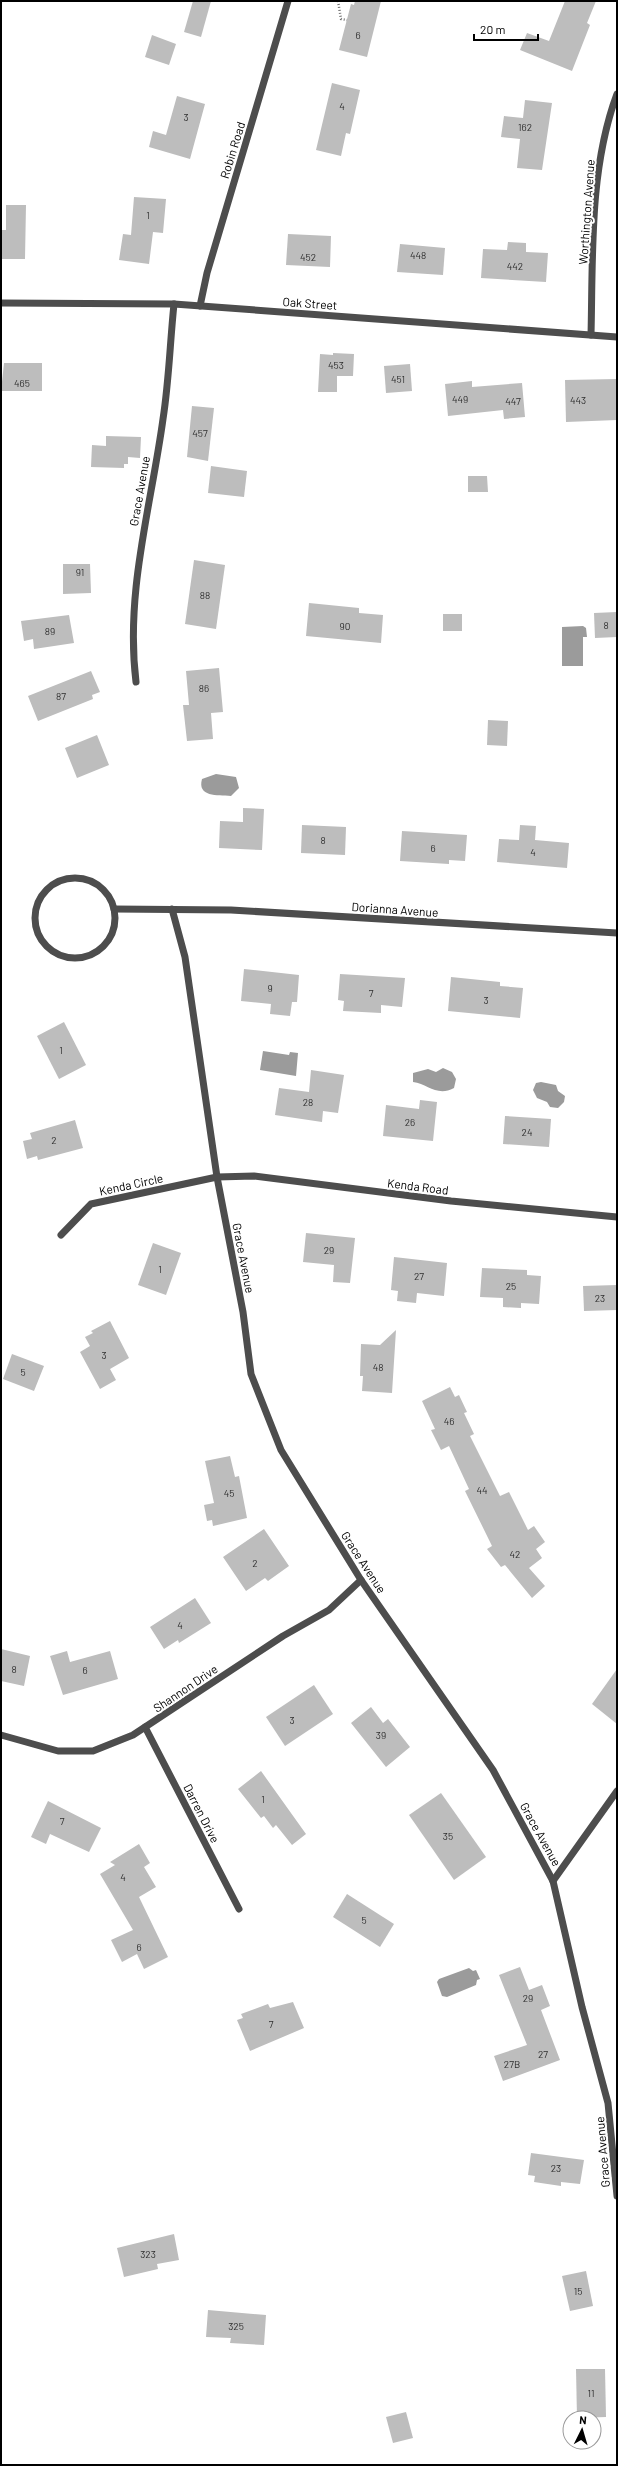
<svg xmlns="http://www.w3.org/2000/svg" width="618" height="2466" viewBox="0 0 618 2466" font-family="Barlow,sans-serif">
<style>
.water{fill:#9b9b9b}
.building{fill:#bdbdbd}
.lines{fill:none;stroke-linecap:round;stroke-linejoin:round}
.path{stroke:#6f6f6f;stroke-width:2.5;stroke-dasharray:1 2;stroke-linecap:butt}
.minor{stroke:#4d4d4d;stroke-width:7}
.labels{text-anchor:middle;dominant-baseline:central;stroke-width:4;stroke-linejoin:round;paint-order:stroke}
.number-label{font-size:10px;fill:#2f2f2f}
.street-label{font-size:12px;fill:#000;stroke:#fff}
</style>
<rect width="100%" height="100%" fill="#fff"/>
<g class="water">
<polygon points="583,626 586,628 587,637 583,637 583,666 562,666 562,627"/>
<path d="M216,774L236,777L239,788L231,796C217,795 197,797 202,779Z"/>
<polygon points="263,1051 289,1055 290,1052 298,1053 296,1076 260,1070"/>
<path d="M443,1068L452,1072L456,1079L454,1088C437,1097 428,1084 413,1082V1073L428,1069L436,1072Z"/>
<polygon points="541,1082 556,1085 558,1091 565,1096 564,1102 558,1108 550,1107 547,1102 537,1098 533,1090 536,1083"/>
<polygon points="469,1968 473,1971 476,1970 480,1979 477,1980 476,1985 447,1997 442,1996 437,1982 439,1979"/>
</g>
<g class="building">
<polygon points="193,1 211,1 201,37 184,32"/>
<polygon points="355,1 381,1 367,57 339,50 351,4 354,5"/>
<polygon points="565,1 596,1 587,23 590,25 572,71 520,50 527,33 549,41"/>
<polygon points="152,35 176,44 169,65 145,57"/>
<polygon points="332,83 360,90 350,134 346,133 341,156 316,150"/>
<polygon points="177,96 205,104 190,159 149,147 153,131 166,135"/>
<polygon points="525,100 552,103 542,170 517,168 520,139 501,137 504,116 523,118"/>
<polygon points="134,197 166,199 163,233 153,232 149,264 119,260 123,234 131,235"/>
<polygon points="6,205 26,205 25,259 1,259 1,230 6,230"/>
<polygon points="288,234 331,236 330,267 286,265"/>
<polygon points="508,242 526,243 526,252 548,253 546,282 481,278 483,249 507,250"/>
<polygon points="400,244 445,248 443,275 397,272"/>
<polygon points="333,353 354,354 353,376 337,376 337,392 318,392 320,354 333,355"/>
<polygon points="4,363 42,363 42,391 1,391"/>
<polygon points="410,364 412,391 386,393 384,366"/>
<polygon points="617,379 617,420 566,422 565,380"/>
<polygon points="472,381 472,387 522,383 525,417 504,419 503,410 448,416 445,384"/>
<polygon points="192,406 214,408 208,461 187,457"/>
<polygon points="106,436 141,437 140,458 128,457 128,464 124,464 124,468 91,467 92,445 106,446"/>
<polygon points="211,466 247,471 244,497 208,493"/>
<polygon points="468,476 487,476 488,492 468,492"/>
<polygon points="194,560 225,565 216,629 185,624"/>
<polygon points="63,564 90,564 91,593 63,594"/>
<polygon points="309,603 359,608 359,613 383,615 381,643 306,636"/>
<polygon points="617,612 617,637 595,638 594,613"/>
<rect x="443" y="614" width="19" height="17"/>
<polygon points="69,615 74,643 34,649 33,639 24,641 21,621"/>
<polygon points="219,668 223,712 211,713 213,739 187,741 183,705 189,705 186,671"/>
<polygon points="91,671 100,692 92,695 93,699 38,721 28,696"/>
<polygon points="488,720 508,721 507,746 487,745"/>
<polygon points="97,735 109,765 77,778 65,748"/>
<polygon points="243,808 264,809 262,850 219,848 220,821 243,822"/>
<polygon points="302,825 346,827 345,855 301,853"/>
<polygon points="520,825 536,826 535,840 569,843 567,868 497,862 499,839 519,840"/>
<polygon points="402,831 467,835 465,861 449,860 449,864 400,861"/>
<polygon points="244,969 299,975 297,1002 292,1002 290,1016 270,1014 271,1004 241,1001"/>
<polygon points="340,974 405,978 402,1007 381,1005 381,1013 343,1011 344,1001 338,1000"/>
<polygon points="451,977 500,982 500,986 523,988 520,1018 448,1011"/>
<polygon points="64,1022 86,1065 59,1079 37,1036"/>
<polygon points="311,1070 344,1075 338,1113 323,1111 322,1122 275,1115 279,1088 309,1092"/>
<polygon points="420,1100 437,1102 433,1141 383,1136 386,1105 419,1109"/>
<polygon points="505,1116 551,1119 549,1147 503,1144"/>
<polygon points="75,1120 83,1148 38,1160 37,1156 27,1159 23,1141 32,1139 30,1133"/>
<polygon points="306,1233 355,1238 350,1283 333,1282 334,1265 303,1262"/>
<polygon points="153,1243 181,1253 166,1295 138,1285"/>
<polygon points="394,1257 447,1263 444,1296 417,1293 416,1303 397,1301 398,1291 391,1290"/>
<polygon points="482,1268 527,1270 527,1275 541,1276 539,1304 521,1303 521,1308 503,1307 503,1298 480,1297"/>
<polygon points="617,1285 617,1310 584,1311 583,1286"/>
<polygon points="110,1321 129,1358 110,1369 116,1380 100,1389 80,1352 90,1346 85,1337 93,1333 91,1331"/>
<polygon points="396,1330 392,1393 362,1391 363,1376 360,1376 361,1344 380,1345"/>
<polygon points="12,1354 44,1366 34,1391 3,1379"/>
<polygon points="450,1387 455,1397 459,1395 467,1412 464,1413 474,1434 470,1436 500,1496 509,1492 528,1530 534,1526 545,1542 536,1549 542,1558 529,1568 545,1586 532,1598 505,1565 501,1567 487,1549 492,1546 465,1491 469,1489 449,1446 441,1450 431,1430 435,1429 422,1401"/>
<polygon points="230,1456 235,1477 239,1476 247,1518 213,1526 212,1520 207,1521 204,1505 214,1503 205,1461"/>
<polygon points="264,1529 289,1566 268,1581 265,1578 246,1591 223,1557"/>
<polygon points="195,1598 211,1623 179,1643 178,1640 164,1649 150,1627"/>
<polygon points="1,1649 30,1656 24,1686 1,1681"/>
<polygon points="67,1651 70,1662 110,1651 118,1679 63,1695 50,1656"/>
<polygon points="617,1669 617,1724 592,1704"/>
<polygon points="314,1685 333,1714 285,1746 266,1717"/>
<polygon points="371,1707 383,1723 388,1719 410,1747 386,1767 351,1723"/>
<polygon points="261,1771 306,1834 292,1845 276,1825 273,1828 264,1816 261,1818 238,1789"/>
<polygon points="441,1793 486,1857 454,1880 409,1815"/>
<polygon points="48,1801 101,1828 89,1852 50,1834 46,1844 31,1837"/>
<polygon points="139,1844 150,1863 144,1867 156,1887 139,1897 168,1957 144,1969 137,1954 122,1962 111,1940 133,1930 100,1874 115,1865 110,1862"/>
<polygon points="347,1894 394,1924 380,1947 333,1917"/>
<polygon points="520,1967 529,1990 542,1985 550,2006 541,2010 560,2060 503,2081 494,2056 527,2045 499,1975"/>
<polygon points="293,2002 304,2028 250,2051 237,2020 243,2018 241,2014 268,2004 270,2008"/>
<polygon points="531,2153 584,2160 580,2184 561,2182 561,2186 534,2182 535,2176 528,2175"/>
<polygon points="174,2234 179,2260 157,2264 158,2269 124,2277 117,2248"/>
<polygon points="586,2271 593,2306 570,2311 562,2276"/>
<polygon points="208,2310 266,2315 264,2345 230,2343 231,2338 206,2337"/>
<polygon points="576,2369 605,2369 606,2417 577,2418"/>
<polygon points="406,2412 413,2438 393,2443 386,2417"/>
</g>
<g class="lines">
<polyline class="path" points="338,1 341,19 347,20"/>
<g class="minor">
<polyline points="1,303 174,304 617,337"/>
<polyline points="200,306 207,273 288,1"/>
<path d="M591,335C593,255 589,169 617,94"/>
<path d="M136,682C125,592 151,507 163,419C169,381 170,342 174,304"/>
<circle cx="75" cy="918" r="40"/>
<polyline points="114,909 231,910 617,933"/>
<polyline points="172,909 185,957 217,1177 243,1312 251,1374 281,1450 361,1580 493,1770 553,1881 582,2007 608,2103 617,2196"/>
<polyline points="61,1235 91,1204 217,1177 254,1176 451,1201 617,1217"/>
<polyline points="145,1727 239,1909"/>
<polyline points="1,1735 58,1751 93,1751 133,1735 283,1636 329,1610 361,1580"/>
<polyline points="553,1881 617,1791"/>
</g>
</g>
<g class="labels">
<g class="number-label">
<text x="358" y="35">6</text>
<text x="342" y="106">4</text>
<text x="186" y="117">3</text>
<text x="525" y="127">162</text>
<text x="148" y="215">1</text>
<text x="418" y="255">448</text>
<text x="308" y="257">452</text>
<text x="515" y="266">442</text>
<text x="336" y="365">453</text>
<text x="398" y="379">451</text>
<text x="22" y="383">465</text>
<text x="460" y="399">449</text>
<text x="578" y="400">443</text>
<text x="513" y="401">447</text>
<text x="200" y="433">457</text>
<text x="80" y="572">91</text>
<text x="205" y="595">88</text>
<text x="606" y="625">8</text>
<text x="345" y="626">90</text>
<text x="50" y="631">89</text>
<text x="204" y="688">86</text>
<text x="61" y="696">87</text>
<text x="323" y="840">8</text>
<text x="433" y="848">6</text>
<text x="533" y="852">4</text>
<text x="270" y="988">9</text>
<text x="371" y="993">7</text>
<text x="486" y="1000">3</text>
<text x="61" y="1050">1</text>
<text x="308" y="1102">28</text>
<text x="410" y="1122">26</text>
<text x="527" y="1132">24</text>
<text x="54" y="1140">2</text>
<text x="329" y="1250">29</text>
<text x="160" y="1269">1</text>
<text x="419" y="1276">27</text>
<text x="511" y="1286">25</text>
<text x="600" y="1298">23</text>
<text x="104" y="1355">3</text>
<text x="378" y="1367">48</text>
<text x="23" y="1372">5</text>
<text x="449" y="1421">46</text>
<text x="482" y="1490">44</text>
<text x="229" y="1493">45</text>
<text x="515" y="1554">42</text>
<text x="255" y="1563">2</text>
<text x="180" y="1625">4</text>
<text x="14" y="1669">8</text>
<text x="85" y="1670">6</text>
<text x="292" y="1720">3</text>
<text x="381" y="1735">39</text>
<text x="263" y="1799">1</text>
<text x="62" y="1821">7</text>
<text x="448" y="1836">35</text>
<text x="123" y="1877">4</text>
<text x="364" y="1920">5</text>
<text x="139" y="1947">6</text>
<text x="528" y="1998">29</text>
<text x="271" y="2024">7</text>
<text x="543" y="2054">27</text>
<text x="512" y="2064">27B</text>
<text x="556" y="2168">23</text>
<text x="148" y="2254">323</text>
<text x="578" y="2291">15</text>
<text x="236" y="2326">325</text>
<text x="591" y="2393">11</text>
</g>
<g class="street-label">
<text transform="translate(232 150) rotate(-73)">Robin Road</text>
<text transform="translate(586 212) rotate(-86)">Worthington Avenue</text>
<text transform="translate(310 303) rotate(4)">Oak Street</text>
<text transform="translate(139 491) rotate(-80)">Grace Avenue</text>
<text transform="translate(395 909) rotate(4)">Dorianna Avenue</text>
<text transform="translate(131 1184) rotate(-12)">Kenda Circle</text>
<text transform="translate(418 1186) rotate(7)">Kenda Road</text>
<text transform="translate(244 1258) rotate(79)">Grace Avenue</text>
<text transform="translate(364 1562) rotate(57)">Grace Avenue</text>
<text transform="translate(185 1688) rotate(-34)">Shannon Drive</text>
<text transform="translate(202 1813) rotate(63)">Darren Drive</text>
<text transform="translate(541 1834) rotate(61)">Grace Avenue</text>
<text transform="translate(602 2152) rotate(-95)">Grace Avenue</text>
</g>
</g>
<rect width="618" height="2466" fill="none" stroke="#000000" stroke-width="4"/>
<g transform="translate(582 2430) rotate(5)"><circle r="19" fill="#ffffff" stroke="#999999"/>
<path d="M0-3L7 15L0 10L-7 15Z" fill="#000000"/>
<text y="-6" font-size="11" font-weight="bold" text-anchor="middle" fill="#000000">N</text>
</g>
<path d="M474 34v6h64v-6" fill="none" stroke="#000000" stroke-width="2"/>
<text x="480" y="34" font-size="12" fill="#000000" stroke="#ffffff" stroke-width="3" paint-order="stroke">20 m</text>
</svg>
